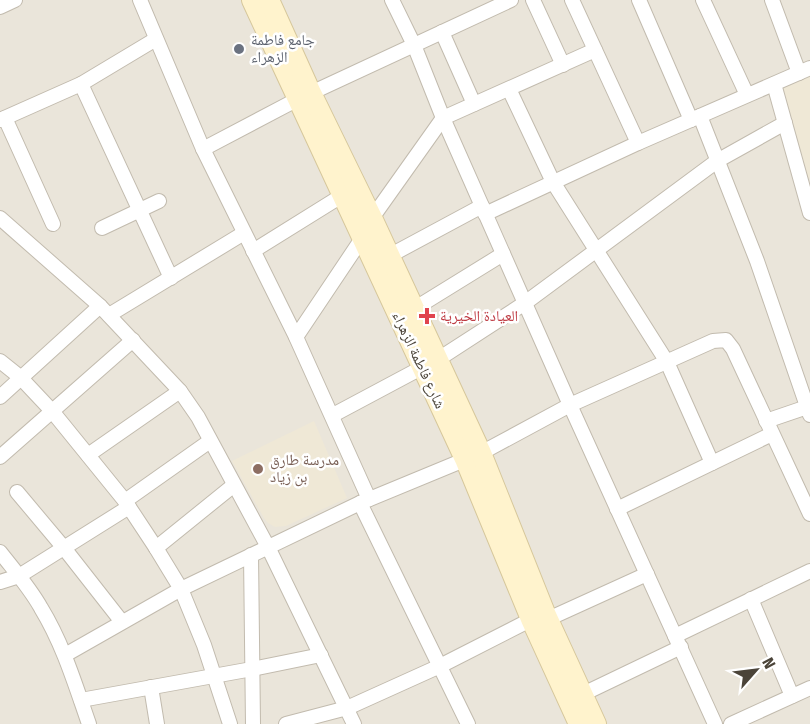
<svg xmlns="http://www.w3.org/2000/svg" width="810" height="724" viewBox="0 0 810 724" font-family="'Fira Sans Condensed','Noto Naskh Arabic',sans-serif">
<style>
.residential{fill:#eae5da}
.education{fill:#efe8d6}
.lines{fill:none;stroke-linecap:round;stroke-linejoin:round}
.minor-casing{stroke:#c2bbae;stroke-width:16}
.secondary-casing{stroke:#d6c79b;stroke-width:22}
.minor{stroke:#fff;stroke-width:14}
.secondary{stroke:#fff3cd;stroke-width:20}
.worship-dot{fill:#6b7280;stroke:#fff;stroke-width:2}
.health-dot{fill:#e0444e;stroke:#fff;stroke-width:2}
.education-dot{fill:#8d6e63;stroke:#fff;stroke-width:2}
.labels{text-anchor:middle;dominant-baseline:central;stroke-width:5;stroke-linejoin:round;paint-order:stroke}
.worship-label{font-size:15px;fill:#5b616d;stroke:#fff;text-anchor:start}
.health-label{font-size:15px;fill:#be3a42;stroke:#fff;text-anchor:start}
.street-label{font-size:15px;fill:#4b4439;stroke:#fff}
.education-label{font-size:15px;fill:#785e54;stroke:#fff;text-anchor:start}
</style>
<rect width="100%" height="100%" fill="#f6f3ec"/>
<rect class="residential" x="0" y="0" width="810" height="724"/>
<g class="education">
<polygon points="810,76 810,178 808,179 782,88"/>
<polygon points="314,421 347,498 286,526 275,527 268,523 264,518 232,461"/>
</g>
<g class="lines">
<defs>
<g id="minor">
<polyline points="140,0 203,149 296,337 369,499"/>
<polyline points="392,0 414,45 443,118 570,405 715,724"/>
<polyline points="533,0 563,65"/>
<polyline points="572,0 638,143"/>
<polyline points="639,0 691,120"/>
<polyline points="703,0 747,95"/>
<polyline points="772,0 799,73"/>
<polyline points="0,7 15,0"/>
<polyline points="442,32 474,104"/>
<polyline points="81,84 171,278"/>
<polyline points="774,84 810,213"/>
<polyline points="509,89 553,182 667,362 712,463"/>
<polyline points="700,116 757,261 810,415"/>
<polyline points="5,118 53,224"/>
<polyline points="0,120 81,84 156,39"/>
<polyline points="203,149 298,99 511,0"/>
<polyline points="485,214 638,143 810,68"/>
<polyline points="0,218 100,306 180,391 198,417 268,547 354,724"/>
<polyline points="102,228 159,201"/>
<polyline points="253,251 343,195"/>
<polyline points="389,256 482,206"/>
<polyline points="414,309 503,254"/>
<polyline points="109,315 244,233"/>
<polyline points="296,337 363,237 372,218 443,118 595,50"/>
<polyline points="437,360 525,303 717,161 785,123"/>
<polyline points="0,361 20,377 52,411 125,501 156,548 181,589 204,645 230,724"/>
<polyline points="0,397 100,306"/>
<polyline points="333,415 423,367"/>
<polyline points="766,421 810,406"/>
<polyline points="88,455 180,391"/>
<polyline points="0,457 133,340"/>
<polyline points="17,492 64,548 122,622"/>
<polyline points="125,501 210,441"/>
<polyline points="360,503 468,724"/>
<polyline points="617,509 772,434"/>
<polyline points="156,548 234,485"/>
<path d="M0,552C14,570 30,588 41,608C63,644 75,684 89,724"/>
<polyline points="251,555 253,724"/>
<polyline points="0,582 19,576 129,507"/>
<polyline points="751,599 792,696"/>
<polyline points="548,619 647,574"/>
<polyline points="675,636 810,571"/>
<polyline points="65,655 181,589 360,503 481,453 570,405 713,341 726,340 733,349 810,514"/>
<polyline points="151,687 157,724"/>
<polyline points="583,694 681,647"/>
<polyline points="81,700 252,669 321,655"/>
<polyline points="286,724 347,708 440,666 538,616"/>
<polyline points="731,724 810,688"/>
</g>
<g id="secondary">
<polyline points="252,0 465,459 531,619 579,724"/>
<polyline points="269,0 311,93 372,218 481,453 545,613 596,724"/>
</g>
</defs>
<use href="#minor" class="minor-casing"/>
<use href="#secondary" class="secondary-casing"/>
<use href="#minor" class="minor"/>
<use href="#secondary" class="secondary"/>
</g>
<circle class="worship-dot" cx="239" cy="49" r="6"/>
<path class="health-dot" d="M424 307h6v6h6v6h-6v6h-6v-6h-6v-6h6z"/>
<circle class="education-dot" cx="258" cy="469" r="6"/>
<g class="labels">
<g class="worship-label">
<text x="251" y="40">جامع فاطمة<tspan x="251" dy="17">الزهراء</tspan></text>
</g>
<g class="health-label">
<text x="440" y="316">العيادة الخيرية</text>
</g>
<g class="street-label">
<text transform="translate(419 360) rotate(65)">شارع فاطمة الزهراء</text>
</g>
<g class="education-label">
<text x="270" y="460">مدرسة طارق<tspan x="270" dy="17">بن زياد</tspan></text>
</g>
</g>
<g transform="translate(756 670) rotate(62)" stroke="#ffffff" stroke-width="4.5" paint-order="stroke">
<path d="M0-4.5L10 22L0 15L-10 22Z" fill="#4b4439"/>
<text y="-9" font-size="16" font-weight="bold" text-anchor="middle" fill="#4b4439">N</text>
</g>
</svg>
